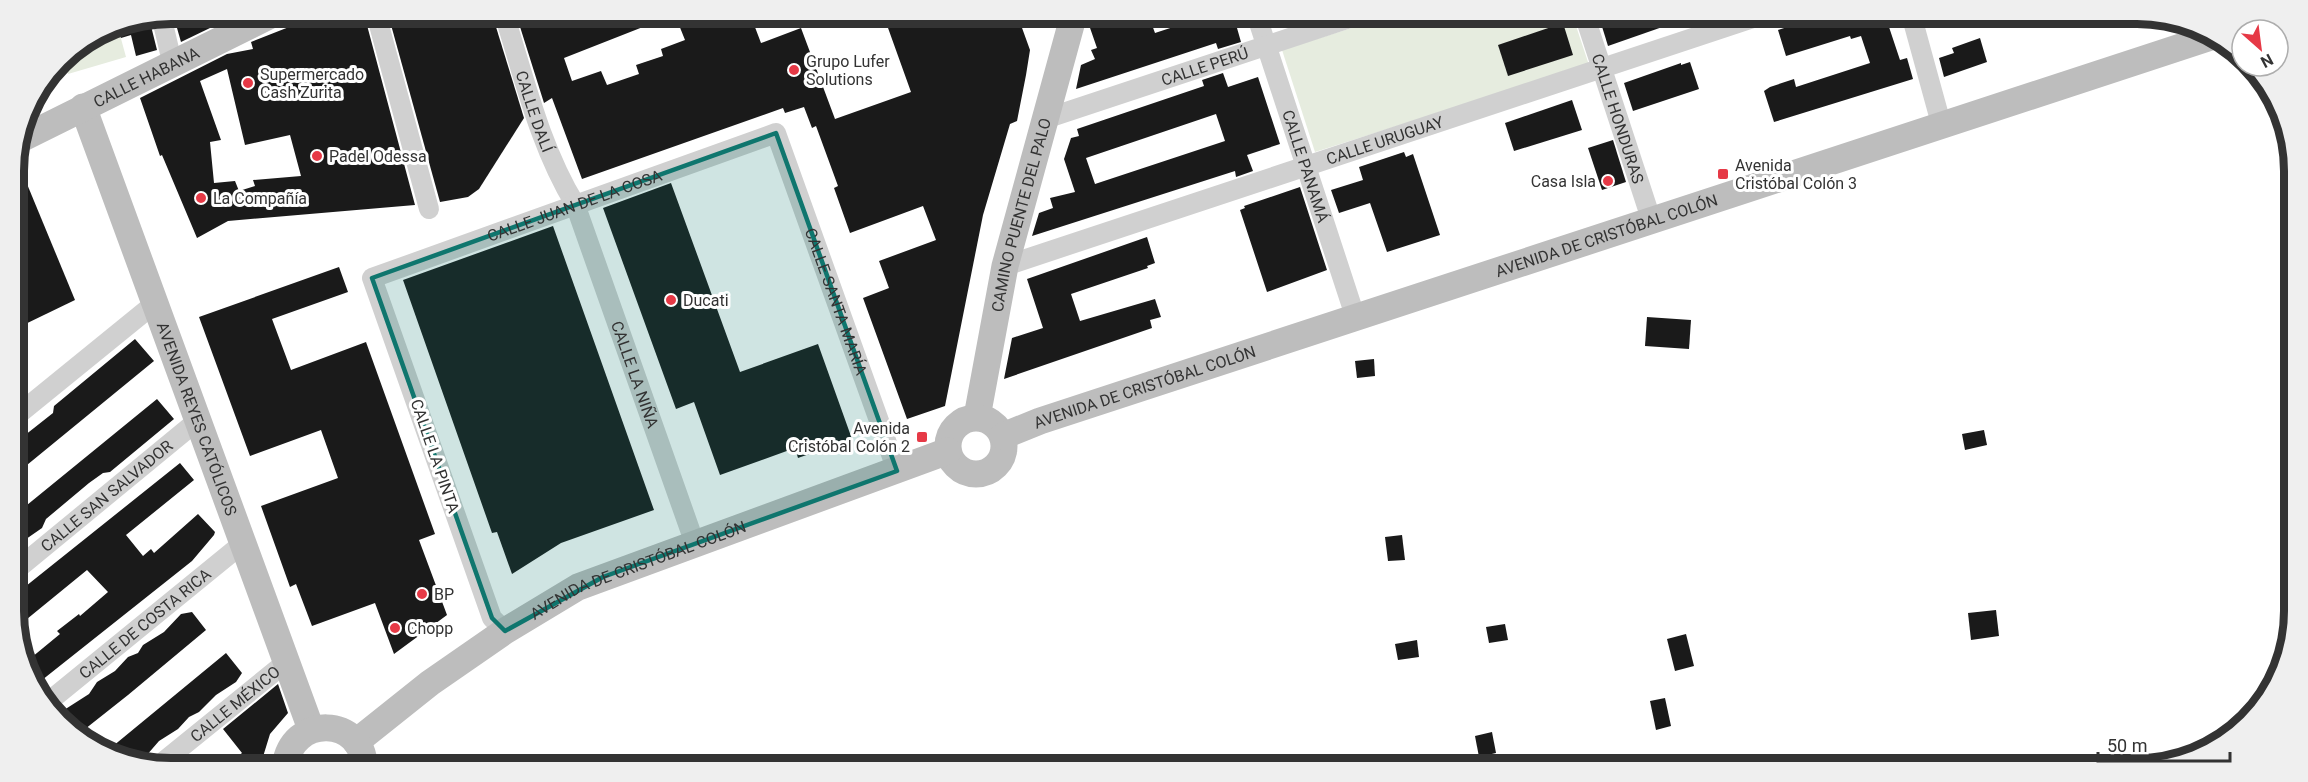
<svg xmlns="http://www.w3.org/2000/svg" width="2308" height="782" viewBox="0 0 2308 782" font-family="Roboto,sans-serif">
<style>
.green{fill:#e6ecdf}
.building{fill:#1a1a1a;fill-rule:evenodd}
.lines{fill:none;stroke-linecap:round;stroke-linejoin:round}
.street{stroke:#d0d0d0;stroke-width:20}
.secondary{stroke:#bdbdbd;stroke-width:27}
.marked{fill:#0f766e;fill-opacity:0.2;stroke:#0f766e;stroke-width:4.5;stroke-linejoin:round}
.poi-dot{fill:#e63946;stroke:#fff;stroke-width:2}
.labels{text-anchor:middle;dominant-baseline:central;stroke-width:6;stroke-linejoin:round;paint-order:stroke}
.poi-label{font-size:16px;fill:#333;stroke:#fff;text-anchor:start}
.street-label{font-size:16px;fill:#333;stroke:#fff}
.rim{fill:none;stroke:#333;stroke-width:8}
</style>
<rect width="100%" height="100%" fill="#fff"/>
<g class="green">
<polygon points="1396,14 1572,14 1589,65 1315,152 1282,50"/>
<polygon points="117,24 126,57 68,74 63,58 67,53"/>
</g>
<g class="building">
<polygon points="173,14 239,14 181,42"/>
<path d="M311,14H364L415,205L228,221L197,238L162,155L160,156L140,98L227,54L253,49L251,42L289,27L288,23L312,17ZM227,69L245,145L290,135L301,176L253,180L255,186L239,191L235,181L214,183L210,142L221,140L200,81Z"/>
<polygon points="388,14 492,14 524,118 479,189 468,197 440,202"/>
<polygon points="516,14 579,14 581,19 595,14 676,14 564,58 572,81 601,71 607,85 639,74 636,65 663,56 661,49 685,40 677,20 685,14 750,14 761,43 801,28 835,119 911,92 883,14 1017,14 1030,50 1026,75 1017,121 1010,124 983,215 945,406 907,419 863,298 889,288 879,261 936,240 923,206 850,233 834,188 838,186 816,126 812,128 804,107 785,113 783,108 582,179 552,98 544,103"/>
<polygon points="1091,14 1148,14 1155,33 1213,14 1233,14 1241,42 1218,49 1216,43 1076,89 1081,65 1095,59 1091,50 1097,48 1089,25"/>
<polygon points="1620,14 1690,14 1691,17 1608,46 1600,20"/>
<polygon points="1827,14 1899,14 1901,23 1889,27 1900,60 1907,58 1913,79 1774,122 1764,91 1770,87 1794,79 1796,87 1870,63 1861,36 1851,39 1850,36 1786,56 1778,30"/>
<polygon points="149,18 157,50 136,56 131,35 121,38 117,24"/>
<polygon points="1563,23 1573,55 1508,76 1498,45"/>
<polygon points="1980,38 1987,62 1944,77 1939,58 1954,53 1952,48"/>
<polygon points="1690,62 1699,89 1633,111 1624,83 1681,63 1681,65"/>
<path d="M1223,73L1228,87L1258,77L1280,144L1247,155L1253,171L1236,177L1235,171L1032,236L1039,213L1053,208L1050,198L1075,192L1064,159L1071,138L1079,136L1077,129L1204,86L1202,80ZM1216,114L1225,141L1095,184L1086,158Z"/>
<polygon points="1572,100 1582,130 1514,151 1505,123"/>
<polygon points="1613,140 1626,182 1602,190 1588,148"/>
<polygon points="1404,152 1406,157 1413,154 1440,235 1387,252 1370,203 1339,213 1331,190 1363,180 1359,167"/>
<polygon points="15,155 75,300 15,329 14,160"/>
<polygon points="671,183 740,372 818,344 852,439 798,458 795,448 720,475 694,402 676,409 603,208"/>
<polygon points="1300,187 1327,270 1267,292 1240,210 1245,208 1244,206"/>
<polygon points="553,226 654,510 561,543 512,574 497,532 492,533 403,280"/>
<polygon points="1147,237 1155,263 1147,266 1148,268 1071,294 1080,321 1155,299 1161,317 1150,320 1152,328 1004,379 1012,338 1043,328 1027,279"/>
<polygon points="339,267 348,292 272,319 291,370 366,342 435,534 419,540 447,615 394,654 375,603 312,626 296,584 290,587 261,506 338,478 321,430 250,456 199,317"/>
<polygon points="1647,317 1691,320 1689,349 1645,346"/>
<polygon points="135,339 154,361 16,474 15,443 53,413 54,406"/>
<polygon points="1374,359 1375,376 1357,378 1355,361"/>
<polygon points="157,399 174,419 110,472 103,473 89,483 46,519 42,528 16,546 16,514"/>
<polygon points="1984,430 1987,445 1965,450 1962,434"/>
<polygon points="180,463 194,480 126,535 143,556 151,549 154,553 198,514 215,532 214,535 192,561 37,684 26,662 60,634 57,631 79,614 80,616 108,592 87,570 16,628 16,594"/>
<polygon points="1402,535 1405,560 1388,561 1385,537"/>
<polygon points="1996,610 1999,636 1971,640 1968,613"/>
<polygon points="192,612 206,630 128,695 80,733 60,720 64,710 89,694 97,682 115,671 128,657 138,653 143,645 164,632 181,614"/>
<polygon points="1505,624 1508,640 1489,643 1486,627"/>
<polygon points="1686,634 1694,666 1675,671 1667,639"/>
<polygon points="1417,640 1419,657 1398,660 1395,644"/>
<polygon points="226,653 242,673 236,682 216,695 199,712 189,717 178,729 159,741 146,756 134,762 121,760 107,751"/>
<polygon points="278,684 288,713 270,734 262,760 252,768 223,768 242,753 223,729"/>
<polygon points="1665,698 1671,726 1656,730 1650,701"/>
<polygon points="1492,732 1496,753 1479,757 1475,736"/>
</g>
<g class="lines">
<g class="street">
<polyline points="376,14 429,209"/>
<path id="s1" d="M504,14C524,77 540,147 575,204L695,544"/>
<path id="s2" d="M1256,14L1356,319"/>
<path id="s3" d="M1584,14L1652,222"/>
<polyline points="1911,14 1942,127"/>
<polyline points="161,15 172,62"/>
<path id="s4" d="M1048,118L1362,14"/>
<path id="s5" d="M1005,266L1765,14"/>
<polyline points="15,417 154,304"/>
<path id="s6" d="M16,570L197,421"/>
<path id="s7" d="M505,631L492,618L372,278L776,133L897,471"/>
<path id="s8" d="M47,703L242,544"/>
<path id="s9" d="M158,766L285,663"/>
</g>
<g class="secondary">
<path id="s10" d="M83,107L311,729"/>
<path id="s11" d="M19,140L273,14"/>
<path id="s12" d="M977,417L1005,266L1074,14"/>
<circle cx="976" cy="446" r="28"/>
<path id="s13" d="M1003,436L1040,421L2211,37"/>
<path id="s14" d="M356,742L430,683L505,631L578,587L948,451"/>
<path d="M285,768C290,713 365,716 364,768"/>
</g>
</g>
<path class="marked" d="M776,133L897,471L603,577L505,631L492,618L372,278Z"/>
<g class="poi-dot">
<circle cx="794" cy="70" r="6"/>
<circle cx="248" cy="83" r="6"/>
<circle cx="317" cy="156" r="6"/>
<rect x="1717" y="168" width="12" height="12" rx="3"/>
<circle cx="1608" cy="181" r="6"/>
<circle cx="201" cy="198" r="6"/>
<circle cx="671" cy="300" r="6"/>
<rect x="916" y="431" width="12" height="12" rx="3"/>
<circle cx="422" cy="594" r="6"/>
<circle cx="395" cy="628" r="6"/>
</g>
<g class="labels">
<g class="poi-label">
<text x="806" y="61">Grupo Lufer<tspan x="806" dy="18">Solutions</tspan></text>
<text x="260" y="74">Supermercado<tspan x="260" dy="18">Cash Zurita</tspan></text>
<text x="329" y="156">Padel Odessa</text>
<text x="1735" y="165">Avenida<tspan x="1735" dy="18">Cristóbal Colón 3</tspan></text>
<text x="1596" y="181" text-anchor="end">Casa Isla</text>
<text x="213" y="198">La Compañía</text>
<text x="683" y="300">Ducati</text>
<text x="910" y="428" text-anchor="end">Avenida<tspan x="910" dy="18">Cristóbal Colón 2</tspan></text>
<text x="434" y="594">BP</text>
<text x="407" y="628">Chopp</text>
</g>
<g class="street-label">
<text stroke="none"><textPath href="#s4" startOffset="165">CALLE PERÚ</textPath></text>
<text stroke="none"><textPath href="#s11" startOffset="142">CALLE HABANA</textPath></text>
<text stroke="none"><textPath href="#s1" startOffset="102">CALLE DALÍ</textPath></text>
<text stroke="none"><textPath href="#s3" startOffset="110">CALLE HONDURAS</textPath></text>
<text stroke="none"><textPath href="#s5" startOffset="400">CALLE URUGUAY</textPath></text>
<text stroke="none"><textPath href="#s2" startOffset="160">CALLE PANAMÁ</textPath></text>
<text stroke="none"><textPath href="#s7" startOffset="594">CALLE JUAN DE LA COSA</textPath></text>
<text stroke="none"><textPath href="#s12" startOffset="207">CAMINO PUENTE DEL PALO</textPath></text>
<text stroke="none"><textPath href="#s13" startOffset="636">AVENIDA DE CRISTÓBAL COLÓN</textPath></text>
<text stroke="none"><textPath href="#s7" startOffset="987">CALLE SANTA MARÍA</textPath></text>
<text stroke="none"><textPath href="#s1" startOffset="384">CALLE LA NIÑA</textPath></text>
<text stroke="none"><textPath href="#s13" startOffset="150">AVENIDA DE CRISTÓBAL COLÓN</textPath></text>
<text stroke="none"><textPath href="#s10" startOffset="332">AVENIDA REYES CATÓLICOS</textPath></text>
<text transform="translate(435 456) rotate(71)">CALLE LA PINTA</text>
<text stroke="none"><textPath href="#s6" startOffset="117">CALLE SAN SALVADOR</textPath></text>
<text stroke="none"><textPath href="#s14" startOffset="333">AVENIDA DE CRISTÓBAL COLÓN</textPath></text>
<text stroke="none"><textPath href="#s8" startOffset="126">CALLE DE COSTA RICA</textPath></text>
<text stroke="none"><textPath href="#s9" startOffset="99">CALLE MÉXICO</textPath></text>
</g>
</g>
<path d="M0 0H2308V782H0ZM171 24H2137A147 147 0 0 1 2284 171V611A147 147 0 0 1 2137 758H171A147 147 0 0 1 24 611V171A147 147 0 0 1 171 24Z" fill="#efefef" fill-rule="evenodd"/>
<path class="rim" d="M171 24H2137A147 147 0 0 1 2284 171V611A147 147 0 0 1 2137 758H171A147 147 0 0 1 24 611V171A147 147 0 0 1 171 24Z"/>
<g transform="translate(2260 48) rotate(152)"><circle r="28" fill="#ffffff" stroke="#adadad" stroke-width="1.5"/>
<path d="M0-4.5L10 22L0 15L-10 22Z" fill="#e63946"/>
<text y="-9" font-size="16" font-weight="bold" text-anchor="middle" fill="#333333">N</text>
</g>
<path d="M2098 752v9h132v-9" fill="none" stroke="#333333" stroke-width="3"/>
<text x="2107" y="752" font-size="18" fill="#333333" stroke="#ffffff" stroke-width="4.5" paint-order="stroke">50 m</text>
</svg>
